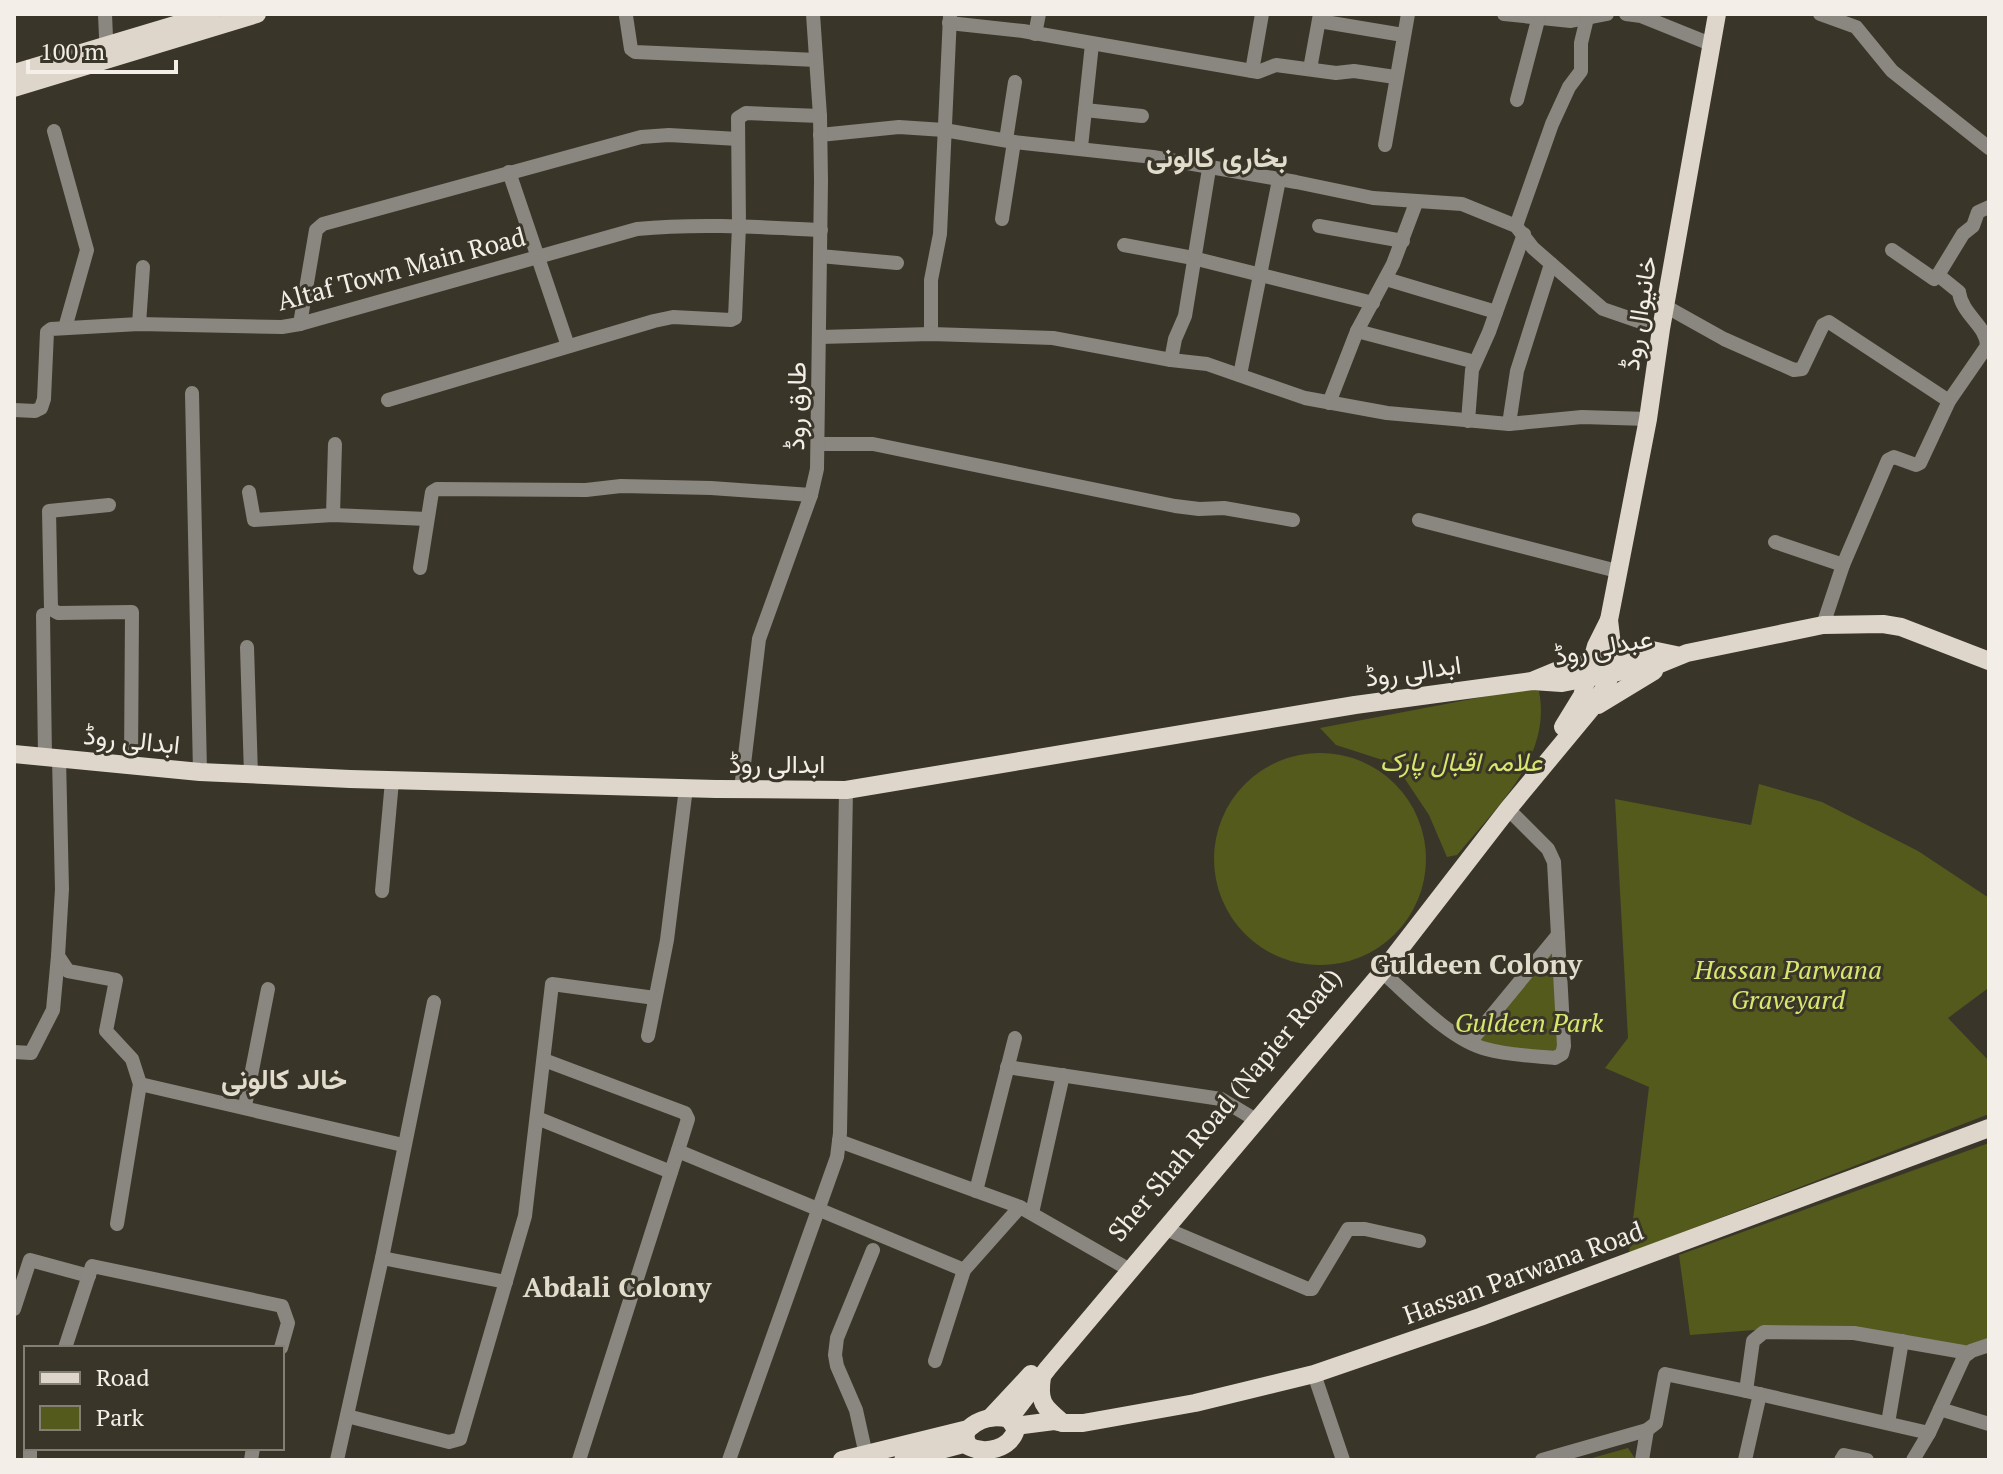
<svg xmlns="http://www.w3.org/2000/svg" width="2003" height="1474" viewBox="0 0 2003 1474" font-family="'PT Serif',Vazirmatn,serif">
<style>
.green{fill:#545a1c}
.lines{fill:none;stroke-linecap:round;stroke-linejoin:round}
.minor{stroke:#8a8680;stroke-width:14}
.major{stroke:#dfd6cb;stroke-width:18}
.labels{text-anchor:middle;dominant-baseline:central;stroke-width:6;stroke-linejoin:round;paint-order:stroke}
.street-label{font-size:26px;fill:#f3efe8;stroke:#3a3529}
.park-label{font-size:26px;font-style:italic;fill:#d9e76e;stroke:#3a3529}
.neighbourhood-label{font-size:28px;font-weight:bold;fill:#e2dccd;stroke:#3a3529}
</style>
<rect width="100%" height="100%" fill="#3a3529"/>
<g class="green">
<path d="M1524,689L1539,691C1552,758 1496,807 1457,855L1447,857L1429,815L1395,764L1336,745L1320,728Z"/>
<circle cx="1320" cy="859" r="106"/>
<polygon points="1759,784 1822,802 1918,851 1989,898 1989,985 1987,989 1948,1018 1989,1061 1989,1114 1629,1253 1649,1087 1605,1068 1628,1038 1615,799 1751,825"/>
<polygon points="1558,935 1564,1046 1555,1058 1470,1042"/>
<polygon points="1989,1143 1989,1339 1963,1346 1806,1326 1690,1335 1679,1255"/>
<polygon points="1628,1448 1636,1460 1585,1460"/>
</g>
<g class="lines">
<g class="minor">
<polyline points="105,14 106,37"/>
<polyline points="1504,14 1571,21 1607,14"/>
<polyline points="1626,14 1641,16 1713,45"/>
<polyline points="1820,14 1856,27 1892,71 1989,148"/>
<polyline points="626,16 631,49 635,52 816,60"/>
<polyline points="1319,21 1403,35"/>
<polyline points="949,23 1023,31 1258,72 1276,65 1336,73 1354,71 1395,77"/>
<polyline points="1035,34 1039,14"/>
<polyline points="1310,69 1320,14"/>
<polyline points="1252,71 1262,14"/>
<polyline points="1517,100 1538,20"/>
<polyline points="1085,110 1142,116"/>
<polyline points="54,131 87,250 65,328"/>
<polyline points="820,135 899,127 944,130 1014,142 1153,157 1296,182 1373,198 1462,204 1516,226 1533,248 1603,309 1661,329"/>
<polyline points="1006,140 1015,82"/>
<polyline points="1385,145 1408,14"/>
<polyline points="1081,147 1092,44"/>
<polyline points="509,172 568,346"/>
<polyline points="1002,219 1014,142"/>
<polyline points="1319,226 1403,241"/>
<polyline points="1516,226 1552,124 1569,87 1581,71 1581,43 1587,18"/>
<polyline points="1124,245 1193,258 1373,303"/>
<polyline points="820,256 897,263"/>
<polyline points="1938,275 1963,234 1973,226 1978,212 1989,207"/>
<polyline points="1386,279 1496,312"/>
<polyline points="1665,306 1724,339 1794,370 1802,369 1823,325 1829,322 1949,401"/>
<polyline points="139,324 143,267"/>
<polyline points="300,324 316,230 323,224 641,137 669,135 738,139"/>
<polyline points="1357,331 1475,362"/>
<polyline points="931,334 931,280 940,234 950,16"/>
<polyline points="820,337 931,334 1053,338 1171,360 1207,364 1305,398 1387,413 1509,424 1582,417 1648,419"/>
<polyline points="1171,360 1175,339 1185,316 1209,169"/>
<polyline points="1240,375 1279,180"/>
<polyline points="192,393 200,772"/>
<polyline points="388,400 654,321 673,317 731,320 735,318 739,226 738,118 746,113 820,116"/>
<polyline points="1329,403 1357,331 1393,264 1416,203"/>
<path d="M14,410L35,411L41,408L44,399L47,332L51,329L139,324L282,327L300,324L637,229C698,223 760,227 821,230"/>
<polyline points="1468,421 1472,370 1489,332 1524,234"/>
<polyline points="1509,424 1517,371 1551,264"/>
<polyline points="819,444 873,444 1175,506 1199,509 1224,508 1293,520"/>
<polyline points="249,492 254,520 333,515 427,519"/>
<polyline points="109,505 49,511 51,609 58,613 132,612 131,765"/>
<polyline points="333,515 335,444"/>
<polyline points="1419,520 1617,571"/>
<polyline points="1775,542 1843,565"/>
<polyline points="420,568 432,492 437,489 586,490 621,486 711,488 811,495"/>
<polyline points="43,615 45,757"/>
<path d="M1823,625L1843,565L1888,460L1894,457L1916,465L1920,463L1949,401L1987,346C1987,326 1962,315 1959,292L1938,275L1934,279L1892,250"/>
<polyline points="247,647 251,775"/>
<polyline points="59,758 62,889 58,956 68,971 116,980 106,1031 132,1059 140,1084 117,1224"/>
<polyline points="741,789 759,639 811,495 817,469 821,181 820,116 813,14"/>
<polyline points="382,891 392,781"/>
<path d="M1382,972C1410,996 1450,1040 1486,1049C1508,1055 1532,1056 1555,1058L1562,1054L1564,1046L1554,862L1548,849L1508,809"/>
<polyline points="648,1036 667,940 686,788"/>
<polyline points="1470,1042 1558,935"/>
<polyline points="14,1052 31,1053 53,1010 58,956"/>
<polyline points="544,1060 685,1113 688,1119 579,1460"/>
<polyline points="1007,1067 1221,1099 1251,1117"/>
<polyline points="140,1084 403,1145"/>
<polyline points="245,1106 268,989"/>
<polyline points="537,1118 671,1172"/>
<polyline points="839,1141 1020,1207 1123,1266"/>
<polyline points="678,1151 964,1270"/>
<polyline points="976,1191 1015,1038"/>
<polyline points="1032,1213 1063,1075"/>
<polyline points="1166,1229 1308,1289 1312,1289 1348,1229 1365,1229 1419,1241"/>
<polyline points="382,1258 506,1282"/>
<polyline points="14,1309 30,1260 89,1276"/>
<polyline points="65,1348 92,1266 282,1306 288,1323 281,1348"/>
<polyline points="935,1361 964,1270 1020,1207"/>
<polyline points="1314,1374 1343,1460"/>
<polyline points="1746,1391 1929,1433"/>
<polyline points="1940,1409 1989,1424"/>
<polyline points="347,1416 449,1442 460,1439 525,1216 552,984 655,998"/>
<polyline points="1888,1423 1902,1341"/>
<polyline points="866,1455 856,1410 837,1366 835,1355 837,1338 873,1250"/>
<polyline points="30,1460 30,1448"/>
<polyline points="251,1460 253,1448"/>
<polyline points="337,1460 382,1258 434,1002"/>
<polyline points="729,1460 837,1157 840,1133 846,790"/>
<polyline points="1542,1460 1647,1430"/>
<polyline points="1642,1460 1647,1430 1656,1423 1665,1374 1746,1391 1753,1341 1764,1332 1854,1333 1969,1353"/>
<polyline points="1745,1460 1760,1394"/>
<polyline points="1841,1460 1844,1455 1867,1460"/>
<polyline points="1913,1460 1929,1433 1964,1357 1971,1351 1989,1345"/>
</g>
<g class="major">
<polyline points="14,73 211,14"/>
<polyline points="14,88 257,14"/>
<polyline points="1534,680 1563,668 1652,650 1676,655"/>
<polyline points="1598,705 1654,671"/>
<polyline points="1563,727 1582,696 1596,646 1609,620"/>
<polyline points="14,754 200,772 350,779 716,789 846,790 1355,705 1532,681 1562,683 1660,664 1687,653 1823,625 1883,624 1901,627 1989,661"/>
<path d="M1042,1377C1038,1403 1044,1407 1063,1423"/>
<polyline points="990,1418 1031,1374"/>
<polyline points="1009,1419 1048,1368 1382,972 1508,809 1590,710 1607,684 1610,675 1612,645 1609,620 1648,419 1661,329 1717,14"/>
<polyline points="1015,1426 1054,1421 1063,1423 1083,1423 1195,1403 1314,1374 1480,1317 1989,1128"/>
<path d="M842,1460L968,1429C979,1419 994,1415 1009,1419L1016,1429C1011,1449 985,1455 968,1446L965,1436L968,1429"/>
<polyline points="903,1460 967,1443"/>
</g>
</g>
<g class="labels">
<g class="street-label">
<text transform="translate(401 268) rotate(-15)">Altaf Town Main Road</text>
<text transform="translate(1638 313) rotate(-81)">خانیوال روڈ</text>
<text transform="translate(795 406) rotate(-89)">طارق روڈ</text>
<text transform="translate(1603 646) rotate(-11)">عبدلی روڈ</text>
<text transform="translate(1413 670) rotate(-8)">ابدالی روڈ</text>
<text transform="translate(132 739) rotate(6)">ابدالی روڈ</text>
<text x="777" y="763">ابدالی روڈ</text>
<text transform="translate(1224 1104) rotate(-50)">Sher Shah Road (Napier Road)</text>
<text transform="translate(1523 1272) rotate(-20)">Hassan Parwana Road</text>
</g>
<g class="park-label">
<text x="1461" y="761">علامہ اقبال پارک</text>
<text x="1788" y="969">Hassan Parwana<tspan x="1788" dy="30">Graveyard</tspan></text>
<text x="1529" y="1022">Guldeen Park</text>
</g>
<g class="neighbourhood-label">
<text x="1217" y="156">بخاری کالونی</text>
<text x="1476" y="963">Guldeen Colony</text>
<text x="284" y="1078">خالد کالونی</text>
<text x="617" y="1286">Abdali Colony</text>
</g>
</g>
<rect width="2003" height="1474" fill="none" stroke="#f3efe8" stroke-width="32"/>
<rect x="24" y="1346" width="260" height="104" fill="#3a3529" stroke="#847f75" stroke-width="2"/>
<rect x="40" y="1372" width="40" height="12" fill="#dfd6cb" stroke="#847f75" stroke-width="2"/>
<text x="96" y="1386" font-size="24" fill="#f3efe8">Road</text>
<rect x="40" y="1406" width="40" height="24" fill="#545a1c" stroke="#847f75" stroke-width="2"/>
<text x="96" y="1426" font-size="24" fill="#f3efe8">Park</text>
<path d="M28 60v12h148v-12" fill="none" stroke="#f3efe8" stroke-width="4"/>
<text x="40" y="60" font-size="24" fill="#f3efe8" stroke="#3a3529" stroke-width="6" paint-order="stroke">100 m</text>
</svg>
